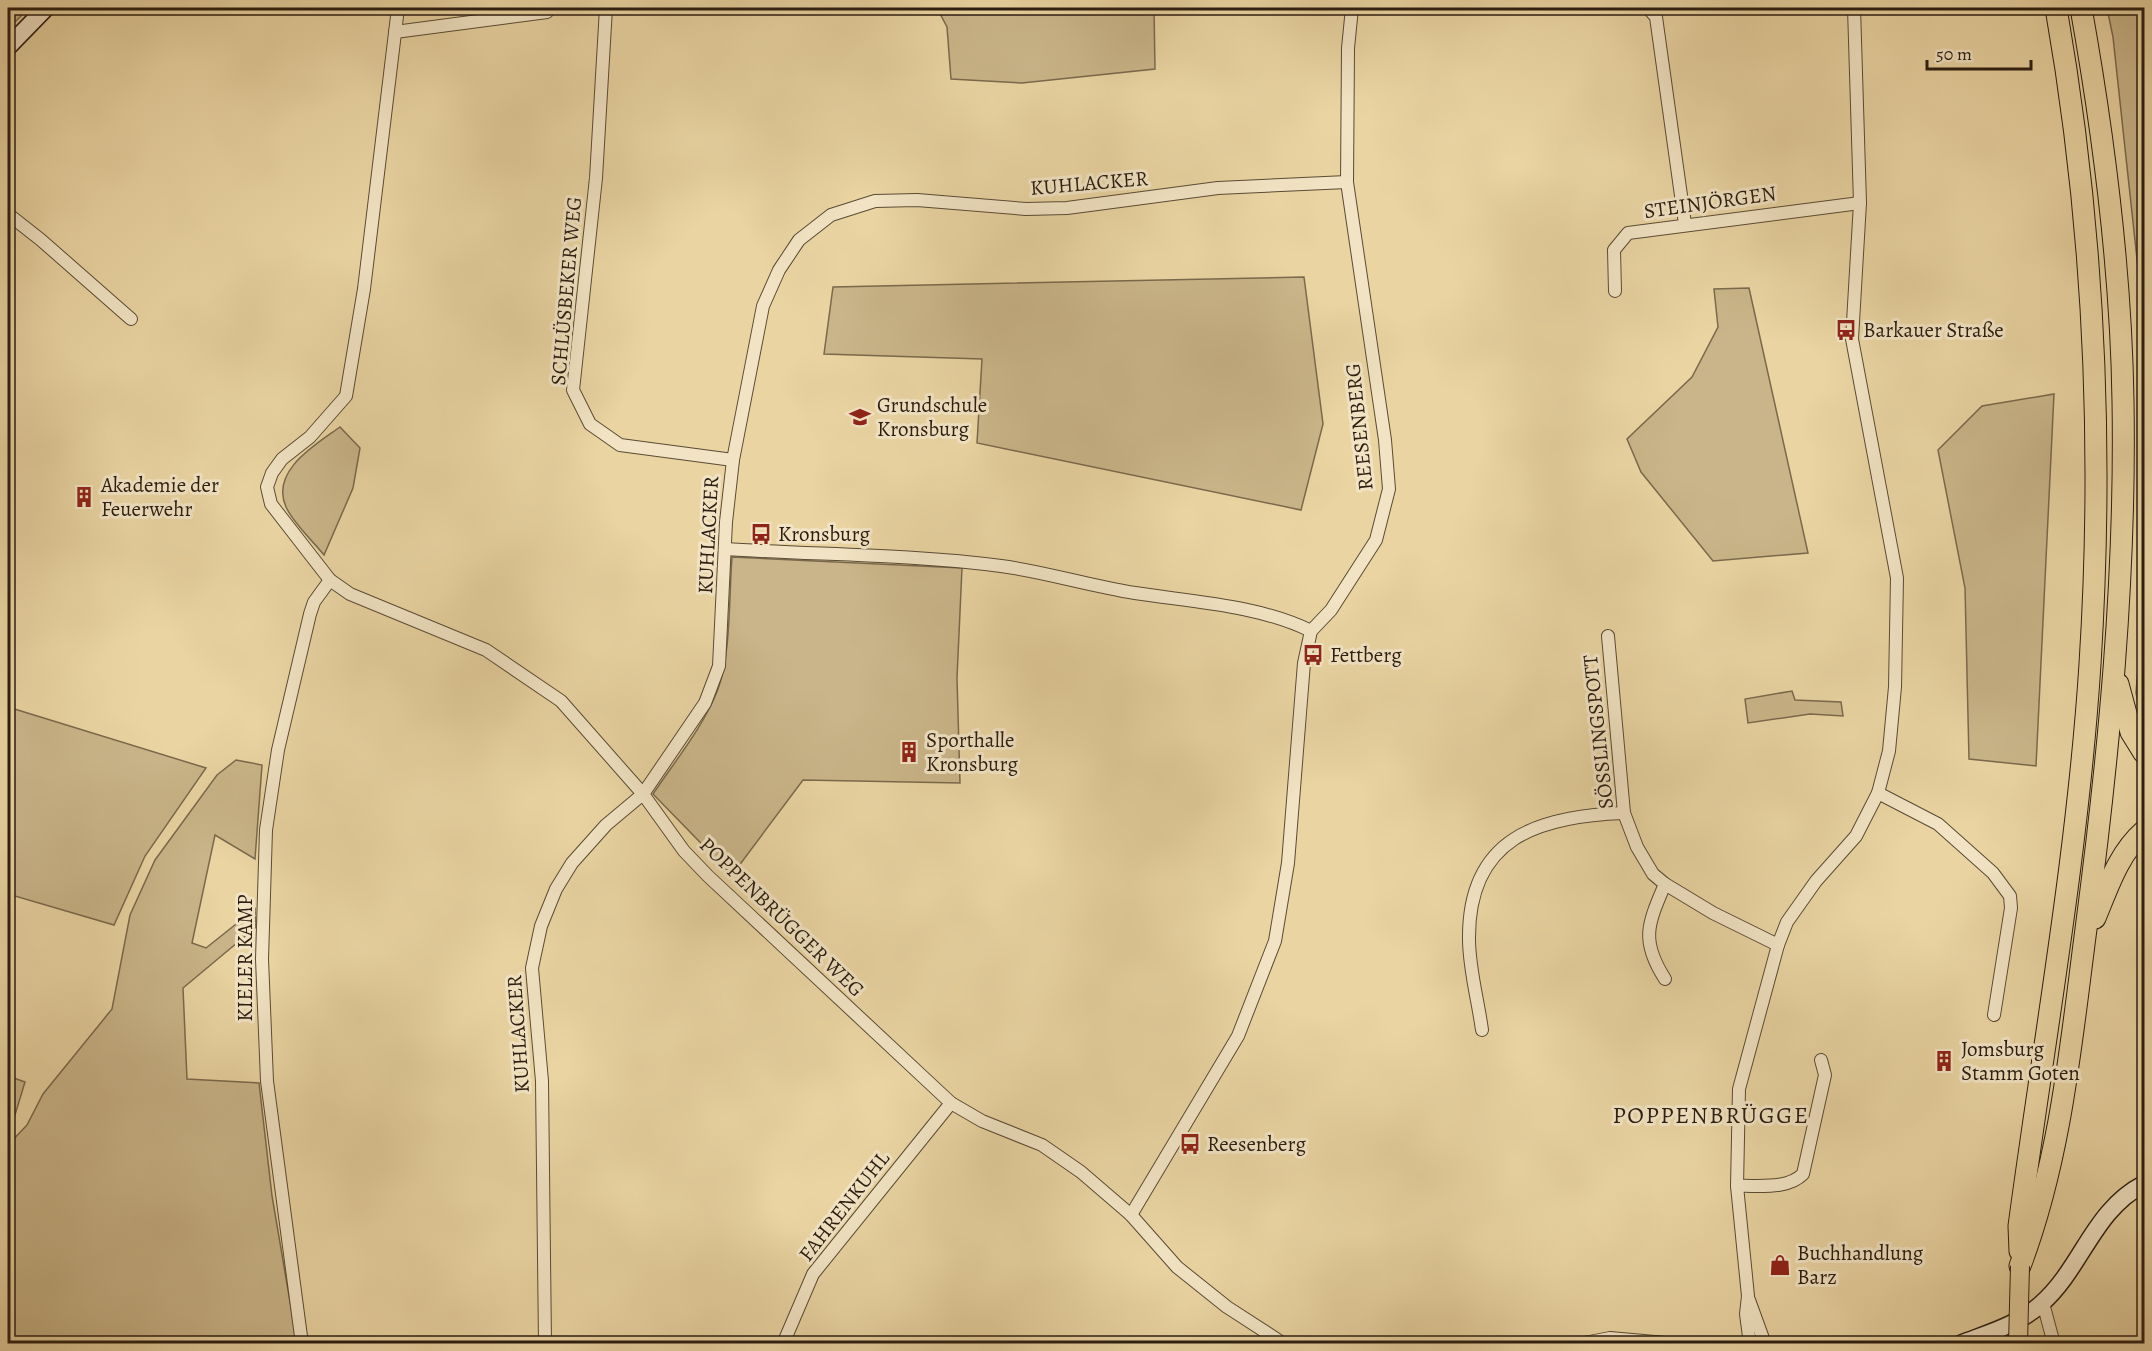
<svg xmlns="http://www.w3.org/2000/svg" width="2152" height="1351" viewBox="0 0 2152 1351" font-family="Alegreya,serif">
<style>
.green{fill:#c9b589;stroke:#7a694c;stroke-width:1.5}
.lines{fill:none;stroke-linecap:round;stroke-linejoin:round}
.street-casing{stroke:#5a4b34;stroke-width:14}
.secondary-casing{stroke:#2b1d10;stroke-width:19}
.highway-casing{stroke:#2b1d10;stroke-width:23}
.street{stroke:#f1e3c3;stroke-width:12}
.secondary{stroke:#f1e3c3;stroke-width:16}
.highway{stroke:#e9d4a2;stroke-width:21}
.primary-bridge-casing{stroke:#2b1d10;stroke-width:20;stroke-linecap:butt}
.primary-bridge{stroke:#e9d4a2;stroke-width:18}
.labels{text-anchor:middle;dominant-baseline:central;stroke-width:6;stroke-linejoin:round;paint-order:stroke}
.street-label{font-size:21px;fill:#2b1d10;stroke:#f1e3c3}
.poi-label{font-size:21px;fill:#2b1d10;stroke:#f1e3c3;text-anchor:start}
.quarter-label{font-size:24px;letter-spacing:1.5px;fill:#2b1d10;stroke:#f1e3c3}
</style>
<rect width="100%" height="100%" fill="#e9d4a2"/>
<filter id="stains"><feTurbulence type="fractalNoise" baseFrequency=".00333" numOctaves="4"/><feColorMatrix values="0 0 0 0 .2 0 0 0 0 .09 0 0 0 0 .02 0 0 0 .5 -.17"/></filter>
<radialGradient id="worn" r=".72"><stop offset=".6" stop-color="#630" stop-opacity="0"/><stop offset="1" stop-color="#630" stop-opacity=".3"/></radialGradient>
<g class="green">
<polygon points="8,8 29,8 8,29"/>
<polygon points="937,8 1154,8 1155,69 1022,83 951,79 947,27"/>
<polygon points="2107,8 2144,8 2144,324 2113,37"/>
<polygon points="1304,277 1323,424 1301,510 977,443 982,359 824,354 833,287"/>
<polygon points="1749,288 1808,553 1713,561 1641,472 1627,439 1692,377 1718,327 1714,289"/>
<polygon points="2054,394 2036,766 1969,759 1965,588 1938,450 1982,406"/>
<path d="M340,427L360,448L353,488L324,555C312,540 294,524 286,507C270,471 315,445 340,427Z"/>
<path d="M732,557L962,568L957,678L960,783L803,780L732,875L653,794C675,761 704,726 718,689C731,654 729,595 732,557Z"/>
<polygon points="2144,591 2144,731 2136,693"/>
<polygon points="1792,691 1795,700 1841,702 1843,716 1810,714 1748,723 1745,699"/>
<polygon points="8,707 206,768 145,856 114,925 8,894"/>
<polygon points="236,760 262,765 255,859 215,835 192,943 206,948 255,909 256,927 183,988 187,1079 259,1083 272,1196 297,1343 8,1344 8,1145 27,1125 43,1094 112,1009 130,915 155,860 217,775"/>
<polygon points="8,1076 25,1082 15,1115 8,1123"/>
</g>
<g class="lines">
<defs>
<g id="street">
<polyline points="398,8 364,289 346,396 310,437 282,459 272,473 267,487 271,504 309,553 330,580 350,594 486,650 561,701 643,794 684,851 708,876 951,1103 982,1121 1042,1145 1081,1172 1131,1215 1177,1267 1227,1307 1284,1344"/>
<polyline points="606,8 596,178 573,390 590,424 620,445 733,460"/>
<polyline points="1648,8 1656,17 1685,224"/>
<polyline points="395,32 547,12"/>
<polyline points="8,214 41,240 131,319"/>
<polyline points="1615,291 1614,250 1628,233 1860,203"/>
<path d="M725,549C817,555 910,554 1001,566C1046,572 1090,586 1135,593C1193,602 1258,605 1311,631"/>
<polyline points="1608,636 1624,813 1637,847 1653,874 1665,884 1713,913 1778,945"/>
<polyline points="1878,793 1938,824 1993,873 2010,896 2011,908 1994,1015"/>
<path d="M1665,884C1648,924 1640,940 1665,979"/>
<path d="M1482,1030C1478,1000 1469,969 1469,939C1468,838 1538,816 1624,813"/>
<path d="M1737,1186C1758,1185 1787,1190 1803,1174L1825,1075L1821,1060"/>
<polyline points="1131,1215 1238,1036 1275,941 1288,863 1304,663 1311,631 1331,610 1376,540 1389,489 1385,440 1347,182 1348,48 1352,8"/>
<polyline points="1749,1300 1765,1344"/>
<polyline points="2043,1303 2054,1344"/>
<polyline points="302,1344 267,1081 262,959 266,830 278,750 310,614 314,602 330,580"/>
<polyline points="545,1344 542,1081 532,968 541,926 556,889 572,863 606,825 643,794 705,703 719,666 726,522 733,460 763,306 779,270 799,240 831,215 875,201 917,200 1026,209 1067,208 1218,188 1347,182"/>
<polyline points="783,1344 813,1274 951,1103"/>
<polyline points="1579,1344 1610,1338 1677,1344"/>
<polyline points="1750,1344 1746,1314 1748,1296 1737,1186 1739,1089 1778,945 1787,922 1816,881 1856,836 1878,793 1889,751 1895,687 1897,578 1852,339 1860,203 1854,8"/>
</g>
<g id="secondary">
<polyline points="8,47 46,8"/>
<path d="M1960,1344C1988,1333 2018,1325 2041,1304C2082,1268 2093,1210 2144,1184"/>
</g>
<g id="highway">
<polyline points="2118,684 2131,732 2144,753"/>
<path d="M2095,918C2108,887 2118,854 2144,831"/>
<path d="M2020,1251L2019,1226C2044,1040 2078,852 2090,664C2104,444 2094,225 2056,8"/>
<path d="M2020,1266C2061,1158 2071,1043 2086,929C2109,754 2126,578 2123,401C2121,269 2104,137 2081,8"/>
</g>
</defs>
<use href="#street" class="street-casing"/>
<use href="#secondary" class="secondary-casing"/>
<use href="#highway" class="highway-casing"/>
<use href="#street" class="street"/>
<use href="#secondary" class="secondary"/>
<use href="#highway" class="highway"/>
<defs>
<polyline id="primary-bridge" points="2018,1344 2020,1266"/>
</defs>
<use href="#primary-bridge" class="primary-bridge-casing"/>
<use href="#primary-bridge" class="primary-bridge"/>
</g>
<defs>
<symbol id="bus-bare" viewBox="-9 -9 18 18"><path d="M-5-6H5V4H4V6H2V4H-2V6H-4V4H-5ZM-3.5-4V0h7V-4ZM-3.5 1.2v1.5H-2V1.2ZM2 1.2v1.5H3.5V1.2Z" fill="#8f2418" stroke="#f1e3c3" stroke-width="2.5" paint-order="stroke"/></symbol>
<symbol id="school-bare" viewBox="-9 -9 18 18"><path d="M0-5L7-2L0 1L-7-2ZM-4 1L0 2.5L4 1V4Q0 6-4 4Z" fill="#8f2418" stroke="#f1e3c3" stroke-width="2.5" paint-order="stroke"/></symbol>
<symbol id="building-bare" viewBox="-9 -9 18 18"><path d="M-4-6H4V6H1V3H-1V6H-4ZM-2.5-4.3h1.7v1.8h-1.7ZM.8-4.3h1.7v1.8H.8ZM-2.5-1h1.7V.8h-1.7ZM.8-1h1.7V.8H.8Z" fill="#8f2418" stroke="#f1e3c3" stroke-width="2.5" paint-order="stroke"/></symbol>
<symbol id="shop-bare" viewBox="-9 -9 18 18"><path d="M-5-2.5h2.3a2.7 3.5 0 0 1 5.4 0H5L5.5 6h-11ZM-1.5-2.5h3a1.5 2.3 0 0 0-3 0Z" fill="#8f2418" stroke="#f1e3c3" stroke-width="2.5" paint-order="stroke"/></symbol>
</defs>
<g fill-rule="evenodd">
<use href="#bus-bare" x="1831" y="315" width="30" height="30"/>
<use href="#school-bare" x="845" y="402" width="30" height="30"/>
<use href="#building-bare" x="69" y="482" width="30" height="30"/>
<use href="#bus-bare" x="746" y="519" width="30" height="30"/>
<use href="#bus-bare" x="1298" y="640" width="30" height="30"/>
<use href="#building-bare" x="894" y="737" width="30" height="30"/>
<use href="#building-bare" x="1929" y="1046" width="30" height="30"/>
<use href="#bus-bare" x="1175" y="1129" width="30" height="30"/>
<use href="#shop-bare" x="1765" y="1250" width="30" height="30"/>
</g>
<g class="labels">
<g class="street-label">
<text transform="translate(1089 183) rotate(-5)">KUHLACKER</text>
<text transform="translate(1710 202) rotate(-8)">STEINJÖRGEN</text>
<text transform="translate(566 291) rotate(-85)">SCHLÜSBEKER WEG</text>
<text transform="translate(1359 427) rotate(-96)">REESENBERG</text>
<text transform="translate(708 535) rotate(-87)">KUHLACKER</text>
<text transform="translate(1598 732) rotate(-96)">SÖSSLINGSPOTT</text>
<text transform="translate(782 917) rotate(44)">POPPENBRÜGGER WEG</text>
<text transform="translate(245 958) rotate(-90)">KIELER KAMP</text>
<text transform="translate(518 1034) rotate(-94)">KUHLACKER</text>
<text transform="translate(844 1206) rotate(-52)">FAHRENKUHL</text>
</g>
<g class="poi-label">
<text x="1863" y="330">Barkauer Straße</text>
<text x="877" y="405">Grundschule<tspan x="877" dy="24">Kronsburg</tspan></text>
<text x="101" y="485">Akademie der<tspan x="101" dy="24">Feuerwehr</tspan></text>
<text x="778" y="534">Kronsburg</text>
<text x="1330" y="655">Fettberg</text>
<text x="926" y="740">Sporthalle<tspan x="926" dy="24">Kronsburg</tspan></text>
<text x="1961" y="1049">Jomsburg<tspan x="1961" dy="24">Stamm Goten</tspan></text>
<text x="1207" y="1144">Reesenberg</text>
<text x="1797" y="1253">Buchhandlung<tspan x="1797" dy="24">Barz</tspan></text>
</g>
<g class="quarter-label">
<text x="1711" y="1115">POPPENBRÜGGE</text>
</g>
</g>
<rect width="2152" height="1351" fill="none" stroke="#e9d4a2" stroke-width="30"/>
<rect x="9" y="9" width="2134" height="1333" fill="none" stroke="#2b1d10" stroke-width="3"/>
<rect x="15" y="15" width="2122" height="1321" fill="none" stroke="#2b1d10" stroke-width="1.5"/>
<path d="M1927 60v9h104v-9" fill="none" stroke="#2b1d10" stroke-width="3"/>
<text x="1936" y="60" font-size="18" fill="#2b1d10" stroke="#f1e3c3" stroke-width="4.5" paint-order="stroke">50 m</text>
<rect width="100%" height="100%" filter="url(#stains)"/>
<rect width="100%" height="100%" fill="url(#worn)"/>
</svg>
